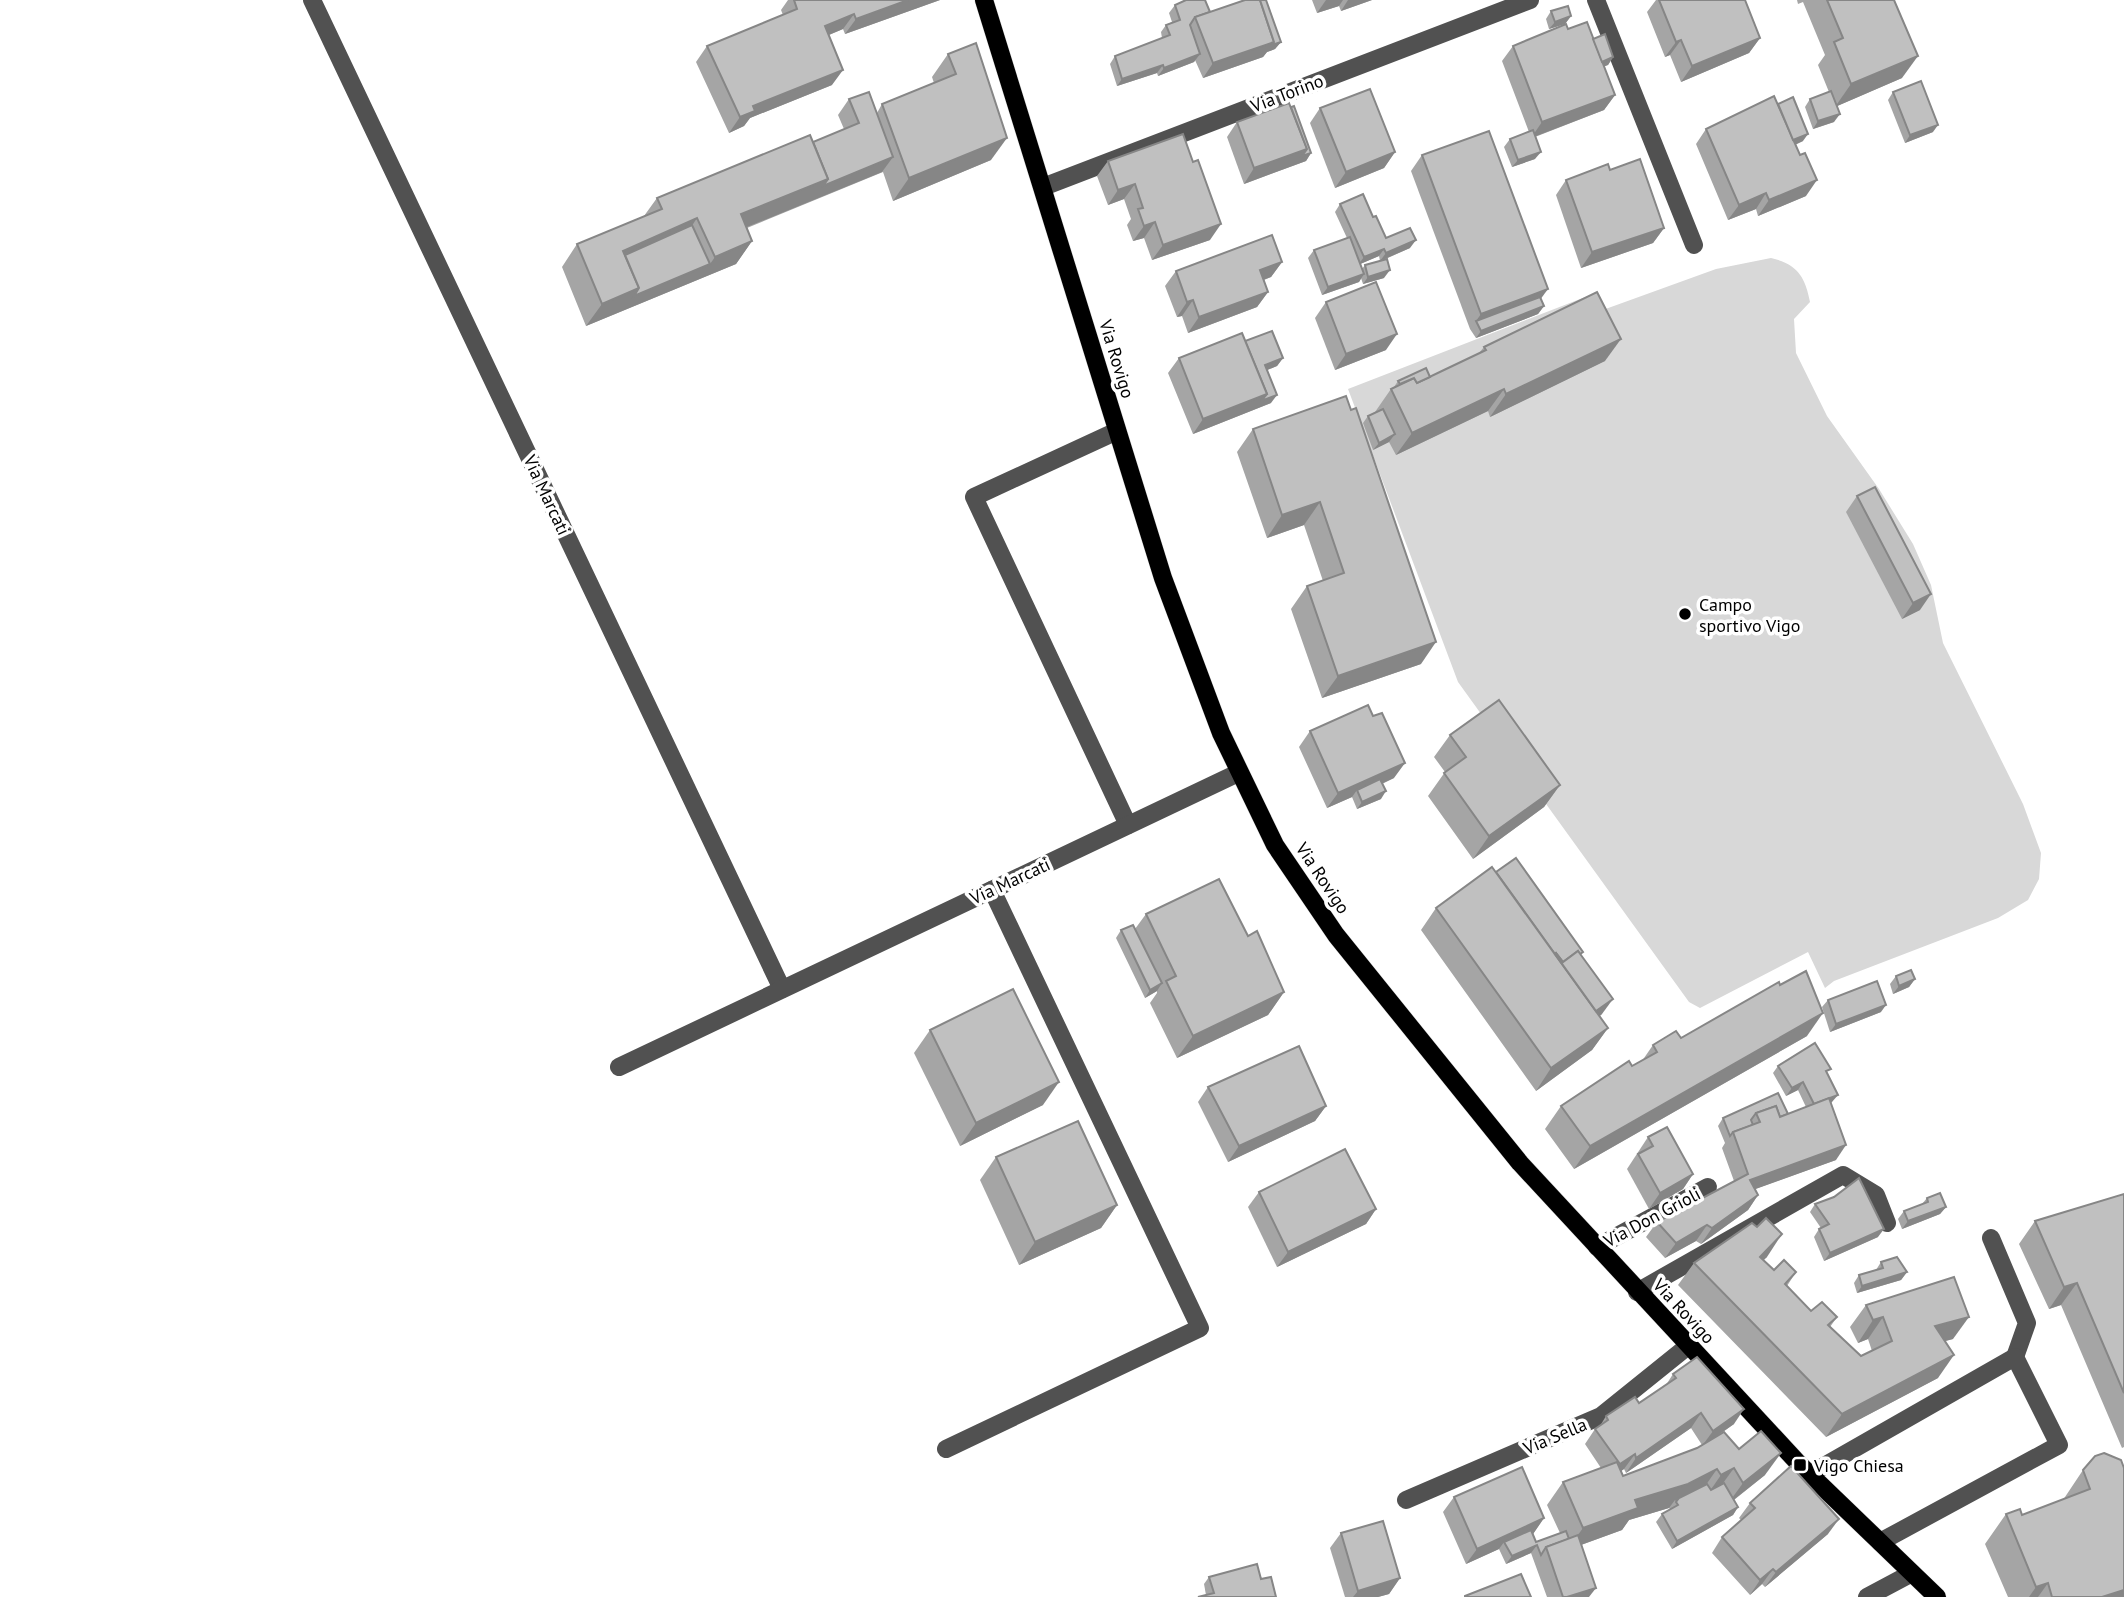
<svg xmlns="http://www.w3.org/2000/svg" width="2124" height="1597" viewBox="0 0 2124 1597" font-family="'PT Sans',sans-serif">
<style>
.green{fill:#d8d8d8}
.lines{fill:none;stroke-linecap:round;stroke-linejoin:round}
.major-casing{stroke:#dbdbdb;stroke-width:19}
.minor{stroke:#515151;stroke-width:18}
.major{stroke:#000;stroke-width:18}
.wall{fill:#a5a5a5;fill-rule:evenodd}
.shaded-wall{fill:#868686}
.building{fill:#c0c0c0;stroke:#868686;stroke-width:2}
.poi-dot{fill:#000;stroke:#fff;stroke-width:2.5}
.labels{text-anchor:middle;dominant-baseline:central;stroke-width:7;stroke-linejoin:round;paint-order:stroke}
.street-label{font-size:18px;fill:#000;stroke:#fff}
.poi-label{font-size:18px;fill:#000;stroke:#fff;text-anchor:start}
</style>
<rect width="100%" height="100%" fill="#fff"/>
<path class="green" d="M1771,258C1797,264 1805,276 1810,302L1794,319L1796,353L1827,416L1879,489L1913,544L1931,585L1943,643L2023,804L2041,853L2039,879L2028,900L1998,918L1834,981L1825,988L1808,952L1700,1008L1689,1002L1458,682L1348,389L1593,294L1600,311L1716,269Z"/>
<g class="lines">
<defs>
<polyline id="major" points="984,0 1163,578 1221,733 1275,845 1336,935 1520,1163 1800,1465 1937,1597"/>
</defs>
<use href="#major" class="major-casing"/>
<g class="minor">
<polyline points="312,0 782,989"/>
<polyline points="1596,0 1694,245"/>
<polyline points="1043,187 1530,0"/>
<polyline points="1117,431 974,497 1128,825"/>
<polyline points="619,1067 1238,773"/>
<polyline points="1991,1238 2027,1323 2015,1357"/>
<polyline points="1597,1247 1708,1187"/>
<polyline points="1637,1292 1843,1175 1876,1195 1887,1223"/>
<polyline points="946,1449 1200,1328 992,890"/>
<polyline points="1810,1474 2015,1357 2059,1445 1880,1542"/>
<polyline points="1406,1500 1601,1416 1688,1346"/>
<polyline points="1867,1597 1912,1573"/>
</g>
<use href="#major" class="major"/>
</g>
<g class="wall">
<polygon points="788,0 940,0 845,34 843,29 829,35 832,85 750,118 744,126 729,133 696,62 707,46 783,15 781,10"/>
<polygon points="1312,0 1372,0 1341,11 1339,6 1317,13"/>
<polygon points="1656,0 1745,0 1760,38 1749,53 1681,82 1670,55 1665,57 1647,12"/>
<polygon points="1797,0 1894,0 1902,78 1837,106 1834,122 1813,129 1805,107 1810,99 1829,92 1818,65 1825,55 1803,2 1798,4"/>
<polygon points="1175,5 1210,12 1281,42 1275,49 1267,52 1263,57 1203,78 1195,60 1194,62 1158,76 1157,73 1117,86 1110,64 1115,56 1162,38 1161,32 1166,25 1172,22 1169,13"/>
<polygon points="1551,11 1571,16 1565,24 1549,29 1546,19"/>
<polygon points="1568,29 1593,39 1613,57 1608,65 1604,66 1615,95 1604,110 1535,137 1535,159 1512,167 1504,147 1510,139 1529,132 1502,61 1513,46"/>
<polygon points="948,54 991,160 893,201 883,172 747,228 752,241 736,264 586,326 562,267 577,244 644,216 657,198 813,142 844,129 838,115 849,99 877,113 882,104 934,83 932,77"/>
<polygon points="1893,92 1933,132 1905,143 1888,100"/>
<polygon points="1778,104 1803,141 1795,145 1806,196 1758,216 1756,209 1728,220 1696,144 1706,129"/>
<polygon points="1320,108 1395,152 1384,168 1335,188 1310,123"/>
<polygon points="1237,122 1311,153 1306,161 1244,184 1227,137"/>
<polygon points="1422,155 1541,299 1544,306 1538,314 1476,338 1470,329 1411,171"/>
<polygon points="1108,161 1210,240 1152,260 1144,238 1133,241 1127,225 1131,219 1124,199 1108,205 1097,176"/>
<polygon points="1610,170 1664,228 1653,243 1581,268 1556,195 1566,180"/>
<path d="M1340,204L1373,217L1386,238L1410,248L1381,261L1384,278L1363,284L1361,278L1359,282L1322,295L1308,258L1314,250L1347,238L1335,212ZM1379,256L1380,261L1365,265L1362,269L1360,264Z"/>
<polygon points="1282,262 1271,277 1264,280 1268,292 1257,307 1188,333 1182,316 1177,317 1165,286 1176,271"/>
<polygon points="1326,302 1386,350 1335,370 1315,318"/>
<polygon points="1246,341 1283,358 1277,366 1267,370 1271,403 1193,434 1168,373 1179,358"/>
<polygon points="1484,347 1605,361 1490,417 1488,411 1396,455 1389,442 1373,450 1363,423 1368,416 1375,412 1391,389 1394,387 1398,381 1430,377 1479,353"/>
<polygon points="1346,396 1421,664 1322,698 1291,609 1307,586 1323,581 1304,525 1267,538 1237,452 1253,429"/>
<polygon points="1857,496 1920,610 1902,619 1846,512"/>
<polygon points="1310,731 1394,778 1382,784 1381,799 1357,809 1352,797 1327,808 1299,747"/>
<polygon points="1450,735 1560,785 1544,807 1473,859 1428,796 1445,772 1434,757"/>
<polygon points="1496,872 1583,952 1581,954 1602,1014 1600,1016 1608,1028 1592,1050 1536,1091 1421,930 1436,908"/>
<polygon points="1146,914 1248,936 1284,992 1268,1015 1177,1058 1150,1003 1157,993 1157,991 1145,998 1116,938 1121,930 1135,929"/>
<polygon points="1896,976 1915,979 1909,987 1893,994 1890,984"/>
<polygon points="1828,1000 1881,1012 1830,1032 1822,1007"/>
<polygon points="930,1030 1043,1105 960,1146 914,1053"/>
<polygon points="1807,1036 1574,1169 1545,1129 1561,1106 1642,1061 1653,1045 1681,1038"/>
<polygon points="1778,1066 1827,1074 1832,1102 1831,1103 1836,1160 1755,1189 1758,1195 1748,1210 1701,1244 1696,1241 1665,1258 1646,1237 1657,1222 1734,1181 1722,1148 1725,1143 1718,1126 1723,1118 1778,1093 1788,1114 1806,1107 1798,1090 1786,1096 1773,1073"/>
<polygon points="1208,1087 1326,1106 1315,1121 1228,1162 1198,1102"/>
<polygon points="1648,1137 1693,1174 1683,1189 1649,1209 1627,1169"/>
<polygon points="996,1157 1117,1205 1101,1228 1019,1265 980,1180"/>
<polygon points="1259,1192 1376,1209 1366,1224 1277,1267 1248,1207"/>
<polygon points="2124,1194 2124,1447 2122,1448 2061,1305 2049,1309 2019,1244 2035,1221"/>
<polygon points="1927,1198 1946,1207 1940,1214 1902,1229 1898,1219 1904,1211 1922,1204"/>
<polygon points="1815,1204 1878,1237 1824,1261 1814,1237 1819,1229 1821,1228 1810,1212"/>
<polygon points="1757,1227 1767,1257 1763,1260 1774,1270 1796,1272 1787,1286 1811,1311 1837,1317 1830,1327 1861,1356 1872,1351 1868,1339 1858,1343 1850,1327 1866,1305 1953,1339 1945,1341 1938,1378 1826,1437 1678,1285 1694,1263"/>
<polygon points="1881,1262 1907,1272 1901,1280 1857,1293 1854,1283 1859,1275 1876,1270"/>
<path d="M1673,1374L1734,1424L1716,1437L1739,1449L1765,1475L1734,1500L1738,1507L1733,1515L1672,1549L1656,1522L1662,1514L1670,1509L1669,1508L1629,1520L1622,1530L1581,1545L1589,1597H1547L1531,1553L1506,1564L1499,1549L1466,1564L1443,1512L1454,1497L1544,1518L1533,1534L1536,1542L1560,1533L1547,1505L1563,1482L1601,1468L1585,1444L1595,1429L1600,1426L1606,1416L1639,1403L1666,1385ZM1691,1428L1702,1445L1697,1448L1623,1476L1621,1471L1624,1469L1626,1473Z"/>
<polygon points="2124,1468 2124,1597 2008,1597 1985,1544 2006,1514 2022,1515 2063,1500 2083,1470"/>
<polygon points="1750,1503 1828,1534 1765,1587 1762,1584 1750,1595 1712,1553 1722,1537 1741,1520 1739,1518"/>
<polygon points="1341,1533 1400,1578 1389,1594 1378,1597 1345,1597 1330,1548"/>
<polygon points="1209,1577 1261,1579 1206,1595 1204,1584"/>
</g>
<g class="shaded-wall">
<polygon points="908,0 940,0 845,34 856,19"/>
<polygon points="1326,0 1343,0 1339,6 1317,13"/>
<polygon points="1348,0 1372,0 1341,11"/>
<polygon points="854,14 843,29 814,41 825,26"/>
<polygon points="1571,16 1565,24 1549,29 1555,22"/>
<polygon points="1760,38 1749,53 1681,82 1692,66"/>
<polygon points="1681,40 1670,55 1665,57 1676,42"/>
<polygon points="1274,42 1281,42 1275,49 1267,52 1263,57 1203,78 1213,63"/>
<polygon points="1200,54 1194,62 1158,76 1164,68"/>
<polygon points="1918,56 1902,78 1835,107 1851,84"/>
<polygon points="1613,57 1608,65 1590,72 1595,65"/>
<polygon points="1163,65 1157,73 1117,86 1122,79"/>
<polygon points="843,70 832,85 750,118 744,126 729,133 740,117 753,106"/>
<polygon points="1615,95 1604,110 1531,138 1542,122"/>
<polygon points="1840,114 1834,122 1813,129 1818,121"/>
<polygon points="1938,125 1933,132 1905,143 1910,135"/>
<polygon points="1808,134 1803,141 1781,151 1786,143"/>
<polygon points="1007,138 991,160 893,201 909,178"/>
<polygon points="1307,149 1311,153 1306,161 1244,184 1254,168"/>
<polygon points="1395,152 1384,168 1335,188 1346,172"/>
<polygon points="1541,152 1535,159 1512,167 1518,160"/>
<polygon points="893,157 882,172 725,236 741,214 828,179"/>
<polygon points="1817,180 1806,196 1758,216 1769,200"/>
<polygon points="1135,184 1124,199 1108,205 1118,190"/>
<polygon points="1766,193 1756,209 1728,220 1739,205"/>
<polygon points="697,218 682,241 622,267 623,251"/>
<polygon points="1155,222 1144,238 1133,241 1144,226"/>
<polygon points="1221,224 1210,240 1152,260 1163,245"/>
<polygon points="1664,228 1653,243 1581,268 1592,252"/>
<polygon points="1416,240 1410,248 1380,261 1386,253"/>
<polygon points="752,241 736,264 586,326 602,304 639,288 710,264 715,257"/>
<polygon points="1384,249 1379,256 1358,265 1364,257"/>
<polygon points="1282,262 1271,277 1249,285 1260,270"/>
<polygon points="1390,270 1384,278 1363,284 1368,277"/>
<polygon points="1364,274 1359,282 1322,295 1328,287"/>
<polygon points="1548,289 1537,304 1476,321 1481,314"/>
<polygon points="1268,292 1257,307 1188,333 1199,317"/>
<polygon points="1193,300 1182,316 1177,317 1187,302"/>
<polygon points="1544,306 1538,314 1476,338 1481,331"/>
<polygon points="1397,334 1386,350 1335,370 1346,354"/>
<polygon points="1621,339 1605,361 1490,417 1506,394"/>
<polygon points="1283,358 1277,366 1260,373 1265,365"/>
<polygon points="1504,389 1488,411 1396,455 1412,433"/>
<polygon points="1267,394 1277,395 1271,403 1193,434 1203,419"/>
<polygon points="1395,434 1389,442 1373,450 1379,443"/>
<polygon points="1320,502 1304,525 1267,538 1282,515"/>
<polygon points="1931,594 1920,610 1902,619 1913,603"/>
<polygon points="1436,642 1421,664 1322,698 1338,676"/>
<polygon points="1405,763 1394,778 1359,794 1357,790 1352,797 1327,808 1338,793"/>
<polygon points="1560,785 1544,807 1473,859 1489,836"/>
<polygon points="1386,791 1381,799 1357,809 1362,802"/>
<polygon points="1915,979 1909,987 1893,994 1899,986"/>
<polygon points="1162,983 1157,991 1145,998 1150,990"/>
<polygon points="1284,992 1268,1015 1177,1058 1193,1036"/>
<polygon points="1613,999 1602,1014 1579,1031 1589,1016"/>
<polygon points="1886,1005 1881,1012 1830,1032 1836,1024"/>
<polygon points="1823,1013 1807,1036 1574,1169 1590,1146"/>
<polygon points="1608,1028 1592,1050 1536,1091 1551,1068"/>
<polygon points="1059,1082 1043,1105 960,1146 976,1123"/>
<polygon points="1803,1082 1798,1090 1786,1096 1792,1088"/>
<polygon points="1838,1095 1832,1102 1810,1113 1815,1105"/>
<polygon points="1326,1106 1315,1121 1228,1162 1239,1146"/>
<polygon points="1846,1145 1836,1160 1739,1195 1750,1180"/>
<polygon points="1693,1174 1683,1189 1649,1209 1660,1193"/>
<polygon points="1758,1195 1748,1210 1701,1244 1712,1228"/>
<polygon points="1117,1205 1101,1228 1019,1265 1035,1242"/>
<polygon points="1946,1207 1940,1214 1902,1229 1908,1221"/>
<polygon points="1376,1209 1366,1224 1277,1267 1288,1252"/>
<polygon points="1707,1225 1696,1241 1665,1258 1676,1243"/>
<polygon points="1884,1229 1878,1237 1824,1261 1830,1253"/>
<polygon points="1782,1234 1767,1257 1744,1279 1760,1257"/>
<polygon points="1907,1272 1901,1280 1857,1293 1862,1286"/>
<polygon points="2077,1283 2061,1305 2049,1309 2064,1287"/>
<polygon points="1883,1317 1868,1339 1858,1343 1873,1320"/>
<polygon points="1969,1317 1953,1339 1919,1348 1935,1326"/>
<polygon points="1954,1355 1938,1378 1826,1437 1842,1414"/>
<polygon points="1744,1409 1734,1424 1702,1446 1713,1431"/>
<polygon points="1701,1413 1691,1428 1626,1473 1636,1458"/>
<polygon points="1781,1453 1765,1475 1727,1505 1743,1483"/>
<polygon points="1635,1454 1624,1469 1609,1480 1620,1464"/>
<polygon points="1734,1468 1718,1490 1705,1498 1721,1475"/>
<polygon points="1717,1469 1701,1492 1678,1504 1675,1500 1669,1508 1629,1520 1622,1530 1567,1550 1583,1528 1635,1500"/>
<polygon points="1738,1507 1733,1515 1672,1549 1677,1541"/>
<polygon points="1544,1518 1533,1534 1506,1546 1504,1542 1499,1549 1466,1564 1477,1549"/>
<polygon points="1839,1519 1828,1534 1765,1587 1776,1572"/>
<polygon points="1537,1545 1531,1553 1506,1564 1512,1556"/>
<polygon points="1773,1569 1762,1584 1750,1595 1760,1580"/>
<polygon points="1400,1578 1389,1594 1378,1597 1353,1597 1358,1591"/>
<polygon points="2048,1583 2038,1597 2029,1597 2036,1587"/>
<polygon points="1596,1588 1589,1597 1567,1597"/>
<polygon points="2124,1590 2124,1597 2102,1597"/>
</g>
<g class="building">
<polygon points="794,0 908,0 856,19 854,14 825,26 843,70 753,106 755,111 740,117 707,46 797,9"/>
<polygon points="1186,0 1205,0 1210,12 1195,17 1190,25 1200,54 1164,68 1163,65 1122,79 1115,56 1170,35 1166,25 1180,20 1175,5"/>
<polygon points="1245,0 1260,0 1274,42 1213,63 1195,17"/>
<polygon points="1260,0 1266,0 1281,42 1272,45 1274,42"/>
<polygon points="1659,0 1745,0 1760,38 1692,66 1681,40 1676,42"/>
<polygon points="1827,0 1894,0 1918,56 1851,84 1834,42 1843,38"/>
<polygon points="1568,6 1571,16 1555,22 1551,11"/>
<polygon points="1587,22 1615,95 1542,122 1513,46 1566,24 1568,29"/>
<polygon points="1605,34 1613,57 1602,62 1593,39"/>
<polygon points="976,43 1007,138 909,178 882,104 956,74 948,54"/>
<polygon points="1921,81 1938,125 1910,135 1893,92"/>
<polygon points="1370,89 1395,152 1346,172 1320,108"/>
<polygon points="1831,91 1840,114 1818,121 1810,99"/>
<polygon points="869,92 893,157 823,186 828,179 813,142 859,123 849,99"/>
<polygon points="1774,96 1800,155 1805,153 1817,180 1769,200 1766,193 1739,205 1706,129"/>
<polygon points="1793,97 1808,134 1793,140 1778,104"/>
<polygon points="1289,103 1307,149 1254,168 1237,122"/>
<polygon points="1294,106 1311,153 1302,156 1307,149 1291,107"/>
<polygon points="1533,130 1541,152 1518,160 1510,139"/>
<polygon points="1489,131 1548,289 1481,314 1422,155"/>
<polygon points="1183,134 1193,162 1198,160 1221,224 1163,245 1155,222 1144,226 1138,209 1143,208 1135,184 1118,190 1108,161"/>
<polygon points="810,135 828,179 741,214 752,241 715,257 697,218 623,251 639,288 602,304 577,244 662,209 657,198"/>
<polygon points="1640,159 1664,228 1592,252 1566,180 1608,164 1610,170"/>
<polygon points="1363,194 1373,217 1376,216 1386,238 1410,228 1416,240 1386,253 1384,249 1364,257 1340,204"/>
<polygon points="692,225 710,264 634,296 639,288 625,255"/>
<polygon points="1272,235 1282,262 1260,270 1268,292 1199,317 1193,300 1187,302 1176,271"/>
<polygon points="1350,237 1364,274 1328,287 1314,250"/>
<polygon points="1387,259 1390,270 1368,277 1365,265"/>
<polygon points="1376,282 1397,334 1346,354 1326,302"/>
<polygon points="1597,292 1621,339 1506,394 1504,389 1412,433 1391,389 1414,378 1417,383 1444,370 1486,350 1484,347"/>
<polygon points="1540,297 1544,306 1481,331 1476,321"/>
<polygon points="1272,331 1283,358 1265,365 1277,395 1261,401 1267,394 1245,341"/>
<polygon points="1242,333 1267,394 1203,419 1179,358"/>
<polygon points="1426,368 1430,377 1417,383 1414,378 1400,384 1398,381"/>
<polygon points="1346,396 1351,410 1356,408 1436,642 1338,676 1307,586 1344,573 1320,502 1282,515 1253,429"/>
<polygon points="1383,409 1395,434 1379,443 1368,416"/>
<polygon points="1875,487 1931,594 1913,603 1857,496"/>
<polygon points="1499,700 1560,785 1489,836 1444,773 1466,757 1450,735"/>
<polygon points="1368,705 1373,716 1382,713 1405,763 1338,793 1310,731"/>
<polygon points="1380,779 1386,791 1362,802 1357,790"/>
<polygon points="1516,858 1583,952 1580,954 1578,951 1563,962 1556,953 1555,954 1496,872"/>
<polygon points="1492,867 1608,1028 1551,1068 1436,908"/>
<polygon points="1219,879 1248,936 1257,931 1284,992 1193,1036 1166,981 1176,976 1146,914"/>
<polygon points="1133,925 1162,983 1150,990 1121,930"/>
<polygon points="1578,951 1613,999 1596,1011 1555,954 1556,953 1563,962"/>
<polygon points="1911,970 1915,979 1899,986 1896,976"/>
<polygon points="1806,971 1823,1013 1590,1146 1561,1106 1629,1061 1632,1066 1657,1052 1653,1045 1676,1031 1681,1038 1779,982 1780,985"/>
<polygon points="1877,981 1886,1005 1836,1024 1828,1000"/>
<polygon points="1013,989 1059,1082 976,1123 930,1030"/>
<polygon points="1815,1043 1831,1069 1826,1071 1838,1095 1814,1104 1803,1082 1792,1088 1778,1066"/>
<polygon points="1299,1046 1326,1106 1239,1146 1208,1087"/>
<polygon points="1778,1093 1788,1114 1780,1117 1776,1106 1756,1113 1751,1120 1753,1125 1733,1132 1730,1136 1723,1118"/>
<polygon points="1829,1098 1846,1145 1750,1180 1758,1195 1712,1228 1707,1225 1676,1243 1657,1222 1748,1174 1733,1132 1760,1122 1756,1113 1776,1106 1780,1117"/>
<polygon points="1078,1121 1117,1205 1035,1242 996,1157"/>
<polygon points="1667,1127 1693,1174 1660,1193 1638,1154 1653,1146 1648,1137"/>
<polygon points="1345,1149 1376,1209 1288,1252 1259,1192"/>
<polygon points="1859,1178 1884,1229 1830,1253 1819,1229 1829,1224 1815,1204 1834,1197"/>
<polygon points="1940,1193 1946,1207 1908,1221 1904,1211 1928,1202 1927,1198"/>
<polygon points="2124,1194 2124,1393 2077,1283 2064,1287 2035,1221"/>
<polygon points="1766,1218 1782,1234 1760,1257 1774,1270 1784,1260 1796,1272 1785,1284 1811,1311 1822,1302 1837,1317 1828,1325 1861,1356 1892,1341 1883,1317 1873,1320 1866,1305 1954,1277 1969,1317 1935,1326 1954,1355 1842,1414 1694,1263 1752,1223 1757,1227"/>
<polygon points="1897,1257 1907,1272 1862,1286 1859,1275 1883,1268 1881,1262"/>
<polygon points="1697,1357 1744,1409 1713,1431 1701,1413 1636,1458 1635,1454 1620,1464 1595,1429 1608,1420 1606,1416 1635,1397 1639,1403 1676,1378 1673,1374"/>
<polygon points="1761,1431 1781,1453 1743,1483 1734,1468 1721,1475 1717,1469 1688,1484 1635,1500 1638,1508 1583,1528 1563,1482 1617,1462 1623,1476 1697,1448 1724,1432 1739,1449"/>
<polygon points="2104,1453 2121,1460 2124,1468 2124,1590 2102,1597 2052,1597 2048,1583 2036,1587 2006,1514 2020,1509 2022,1515 2090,1489 2083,1470 2095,1456"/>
<polygon points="1791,1466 1839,1519 1776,1572 1773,1569 1760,1580 1722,1537 1755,1508 1750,1503"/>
<polygon points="1522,1467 1544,1518 1477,1549 1454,1497"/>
<polygon points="1724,1483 1738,1507 1677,1541 1662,1514 1678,1505 1676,1502 1679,1498 1707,1484 1711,1490"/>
<polygon points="1383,1521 1400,1578 1358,1591 1341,1533"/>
<polygon points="1531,1530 1536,1542 1566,1531 1569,1539 1546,1547 1541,1555 1537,1545 1512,1556 1504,1542"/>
<polygon points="1578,1535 1596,1588 1567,1597 1563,1597 1546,1547"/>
<polygon points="1257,1564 1261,1579 1271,1577 1276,1597 1198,1597 1214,1593 1209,1577"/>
<polygon points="1521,1574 1531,1597 1465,1597 1465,1596"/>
</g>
<g class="poi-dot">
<circle cx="1685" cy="614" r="7"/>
<rect x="1793" y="1458" width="14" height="14" rx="3.5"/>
</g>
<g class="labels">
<g class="street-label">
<text transform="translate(1287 93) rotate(-21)">Via Torino</text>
<text transform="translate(1117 359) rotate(73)">Via Rovigo</text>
<text transform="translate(547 495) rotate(65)">Via Marcati</text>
<text transform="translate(1323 878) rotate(56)">Via Rovigo</text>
<text transform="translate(1010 881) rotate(-25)">Via Marcati</text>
<text transform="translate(1652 1217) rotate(-28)">Via Don Grioli</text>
<text transform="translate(1684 1311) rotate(47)">Via Rovigo</text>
<text transform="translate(1555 1436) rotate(-23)">Via Sella</text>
</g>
<g class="poi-label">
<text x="1699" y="604">Campo<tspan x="1699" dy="21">sportivo Vigo</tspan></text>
<text x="1814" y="1465">Vigo Chiesa</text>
</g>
</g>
</svg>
